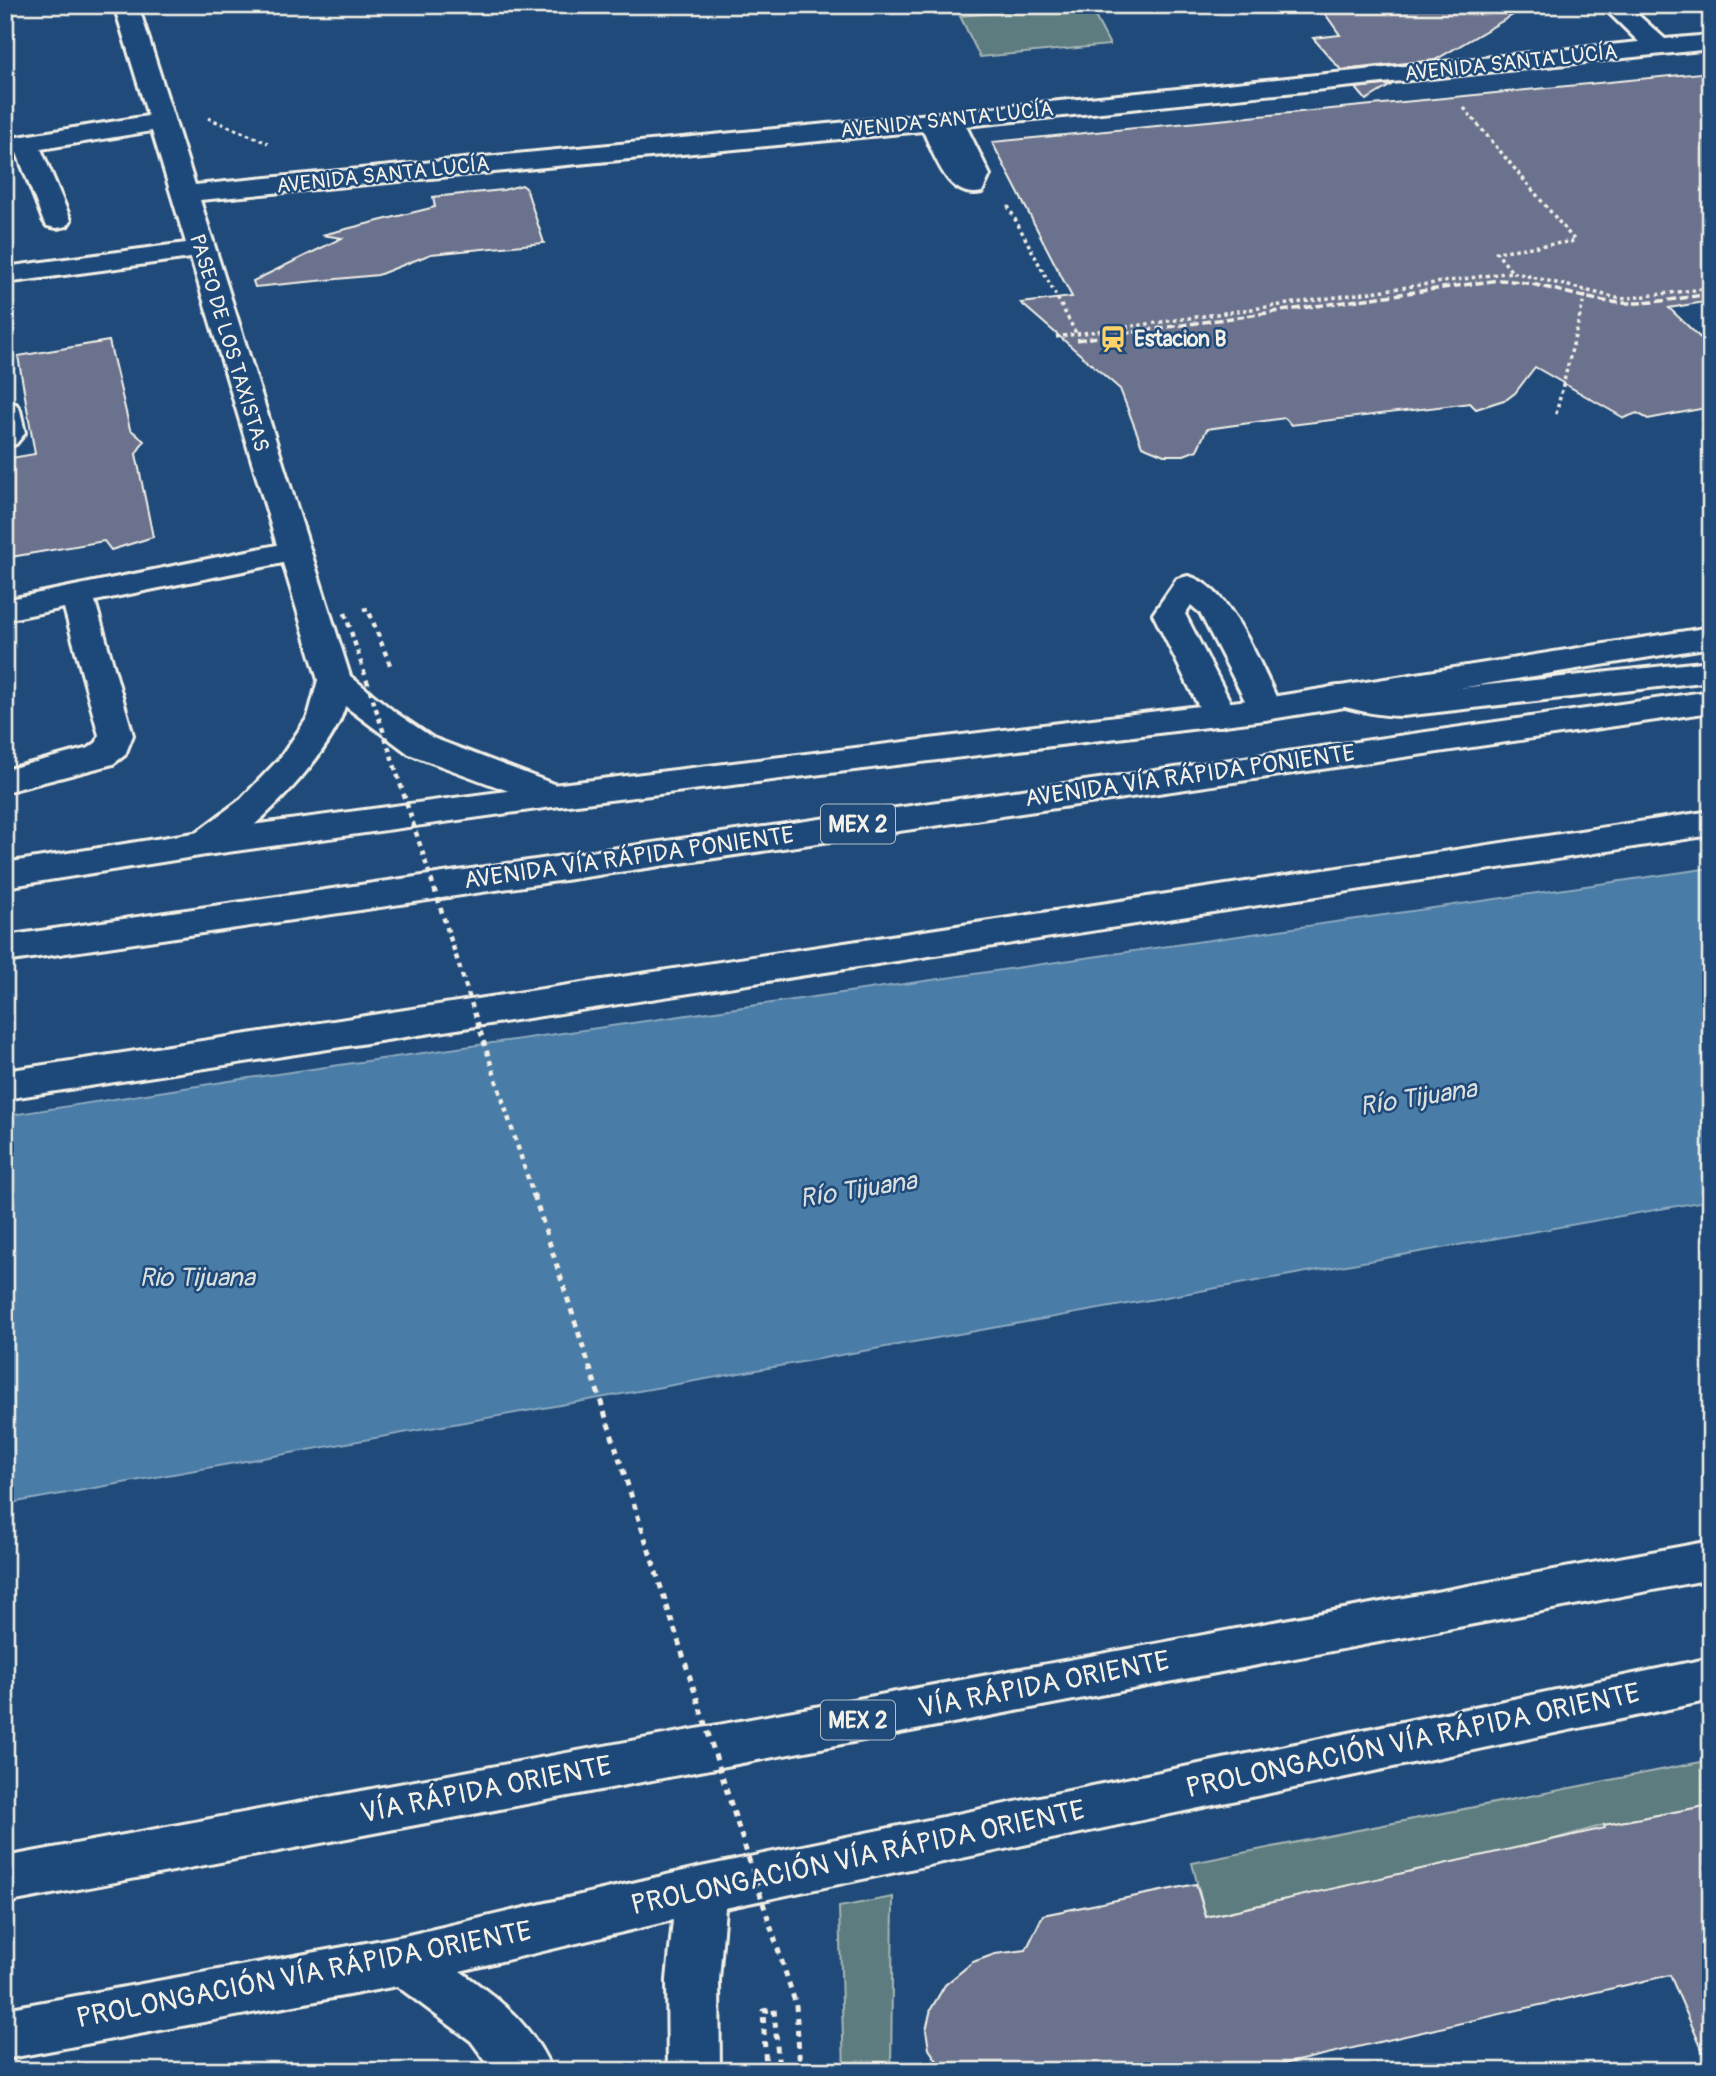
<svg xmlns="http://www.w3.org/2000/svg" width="1716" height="2076" viewBox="0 0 1716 2076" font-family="Pangolin,sans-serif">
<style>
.green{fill:#5c7b80;stroke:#a8b6b4;stroke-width:2}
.water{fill:#497ba6;stroke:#8daac0;stroke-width:2}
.building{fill:#6a728d;stroke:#f4f1e8;stroke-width:2}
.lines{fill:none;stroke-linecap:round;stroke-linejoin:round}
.minor-casing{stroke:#f4f1e8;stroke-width:6}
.major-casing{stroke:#f4f1e8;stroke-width:6}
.highway-casing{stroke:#f4f1e8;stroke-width:6}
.path-far2{stroke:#f4f1e8;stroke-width:3.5;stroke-dasharray:3.5 3.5;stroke-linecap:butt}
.path-far1{stroke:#f4f1e8;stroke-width:4.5;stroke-dasharray:5 5;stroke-linecap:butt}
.path{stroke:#f4f1e8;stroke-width:5;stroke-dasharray:6 6;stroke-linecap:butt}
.minor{fill:#1f4a7a;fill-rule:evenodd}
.major{fill:#1f4a7a;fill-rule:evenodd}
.highway{fill:#1f4a7a;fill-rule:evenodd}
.rail{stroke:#f4f1e8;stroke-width:3.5;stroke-dasharray:8 3.5;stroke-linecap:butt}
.path-bridge-far1{stroke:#f4f1e8;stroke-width:4.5;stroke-dasharray:5 5;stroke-linecap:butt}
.path-bridge{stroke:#f4f1e8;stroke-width:5;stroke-dasharray:6 6;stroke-linecap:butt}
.labels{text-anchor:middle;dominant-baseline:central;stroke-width:5;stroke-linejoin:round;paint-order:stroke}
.far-street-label{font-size:21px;fill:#f4f1e8;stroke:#1f4a7a}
.far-poi-label{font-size:21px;font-weight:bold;fill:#f4f1e8;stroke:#1f4a7a;text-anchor:start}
.shield{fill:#1f4a7a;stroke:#b4bfc7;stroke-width:2}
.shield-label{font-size:23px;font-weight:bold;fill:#f4f1e8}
.street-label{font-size:24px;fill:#f4f1e8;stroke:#1f4a7a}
.water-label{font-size:26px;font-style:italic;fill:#dadfde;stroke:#1f4a7a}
.near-street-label{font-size:28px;fill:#f4f1e8;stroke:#1f4a7a}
</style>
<rect width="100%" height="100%" fill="#1f4a7a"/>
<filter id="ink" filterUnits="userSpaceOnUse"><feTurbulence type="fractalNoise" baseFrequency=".0143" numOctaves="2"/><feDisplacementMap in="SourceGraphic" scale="14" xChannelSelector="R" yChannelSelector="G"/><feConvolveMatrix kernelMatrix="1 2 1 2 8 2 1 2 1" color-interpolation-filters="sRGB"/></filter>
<g filter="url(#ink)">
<g class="green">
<polygon points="1076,5 1089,5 1110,45 980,57 960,16"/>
<polygon points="1711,1760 1711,1805 1604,1825 1540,1843 1206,1917 1192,1863"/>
<polygon points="893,1897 891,2071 844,2071 839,1907"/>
</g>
<polygon class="water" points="1711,868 1711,1200 5,1504 5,1116 242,1079"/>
<g class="building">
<polygon points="1319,5 1530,5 1435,60 1341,70 1313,38 1340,35"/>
<polygon points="1711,72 1711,301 1669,308 1711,348 1711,407 1648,419 1637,413 1624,418 1535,367 1515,393 1507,399 1476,409 1470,403 1291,425 1285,418 1207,429 1197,450 1184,455 1164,455 1142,446 1120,389 1021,303 1072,297 992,142"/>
<polygon points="1393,84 1366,100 1356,88"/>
<polygon points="522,185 526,188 544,243 431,254 378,275 255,287 253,281 342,238 322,235 435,207 433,197 503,190"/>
<polygon points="109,341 130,429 144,441 136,454 153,537 111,550 104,541 5,558 5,459 35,454 18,356"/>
<polygon points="1711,1805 1711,2070 1670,1975 1253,2071 944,2071 929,2049 926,2030 931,2009 945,1985 973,1962 995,1954 1026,1950 1043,1915 1196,1884 1206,1917 1605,1828 1604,1825"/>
</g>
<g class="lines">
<defs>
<g id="minor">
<path d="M114,5H138L195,185L962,111L1639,42L1601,5H1627L1665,39L1711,35V49L966,126L990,175L982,192C947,200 935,155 923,131L200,200L350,676L396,713L433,738L564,788L570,796L564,804L552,807L409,754L345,706C334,750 259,829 219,851C210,856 203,854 193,851L188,843L193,835L241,799L280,758L308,717L318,680L283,563L95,601L133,735L125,755L113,764L5,792V770L89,748L97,742L99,735L64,608L5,620V600L277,545L191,258L5,283V267L186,243L152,131L41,149L71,220L67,226L57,228L47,226L43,220L17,153L5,155V139L148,116Z"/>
<polygon points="5,401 16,404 20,410 25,433 16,444 5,447"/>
<path d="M1188,576C1232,587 1262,670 1282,709L1277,716L1265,720L1253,716L1200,613L1191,605L1185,614L1237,715L1232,723L1220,726L1208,723L1203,715L1153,614L1177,579Z"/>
<polygon points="1711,811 1711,835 5,1099 5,1071"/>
</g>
<g id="major">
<polygon points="1711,627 1711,647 1265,720 552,807 206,855 5,887 5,863 206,831 552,785 1265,698"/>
<path d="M1711,1658V1700L725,1908L719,1980L720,2071H668L667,1980L673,1920L460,1971C499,1999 533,2025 552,2071H493L471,2041L397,1986L5,2059V2009L404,1936L701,1867Z"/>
</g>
<g id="highway">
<path d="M1711,661V681L1403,716C1377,716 1352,709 1327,702L1322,695L1327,688C1351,681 1378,694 1403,694Z"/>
<polygon points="1711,691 1711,712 5,962 5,936"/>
<polygon points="1711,1541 1711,1579 5,1903 5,1857"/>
</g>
</defs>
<use href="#minor" class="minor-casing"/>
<use href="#major" class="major-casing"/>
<use href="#highway" class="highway-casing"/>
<g class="path-far2">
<polyline points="1464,108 1575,241 1496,252 1512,272"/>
<polyline points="208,118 268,143"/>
<polyline points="1008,206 1077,335"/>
<polyline points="1056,337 1512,272 1621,299 1711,288"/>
<polyline points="1556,414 1586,291"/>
</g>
<polyline class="path-far1" points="363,610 368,609 390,665"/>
<g class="path">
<polyline points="796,2005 800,2071"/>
<polyline points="766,2071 763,2011 774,2009 779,2071"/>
</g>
<use href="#minor" class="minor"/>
<use href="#major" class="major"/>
<use href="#highway" class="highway"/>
<path class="rail" d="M1077,340L1499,280C1538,281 1574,298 1612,302C1645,306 1678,298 1711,294"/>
<polyline class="path-bridge-far1" points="345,613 534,1197"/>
<polyline class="path-bridge" points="534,1195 796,2005"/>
</g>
</g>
<defs>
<symbol id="station-bare" viewBox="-9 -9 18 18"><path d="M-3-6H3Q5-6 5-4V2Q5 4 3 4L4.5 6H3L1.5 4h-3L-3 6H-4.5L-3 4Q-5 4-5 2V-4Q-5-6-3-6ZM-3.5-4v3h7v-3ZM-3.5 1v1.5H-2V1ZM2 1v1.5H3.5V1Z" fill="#ffd166" stroke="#1f4a7a" stroke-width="2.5" paint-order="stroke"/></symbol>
</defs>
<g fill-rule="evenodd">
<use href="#station-bare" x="1094" y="320" width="38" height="38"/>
</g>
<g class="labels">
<g class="far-street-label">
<text transform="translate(1511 63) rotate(-6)">AVENIDA SANTA LUCÍA</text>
<text transform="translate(947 120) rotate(-6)">AVENIDA SANTA LUCÍA</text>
<text transform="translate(383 175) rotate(-6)">AVENIDA SANTA LUCÍA</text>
<text transform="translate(229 343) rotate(73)">PASEO DE LOS TAXISTAS</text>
</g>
<g class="far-poi-label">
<text x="1134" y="339">Estacion B</text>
</g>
<g class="shield">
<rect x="821" y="804.5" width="74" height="39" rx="5"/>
<rect x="821" y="1700.5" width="74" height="39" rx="5"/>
</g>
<g class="shield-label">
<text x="858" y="824">MEX 2</text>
<text x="858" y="1720">MEX 2</text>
</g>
<g class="street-label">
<text transform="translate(1190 776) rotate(-8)">AVENIDA VÍA RÁPIDA PONIENTE</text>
<text transform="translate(629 858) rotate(-8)">AVENIDA VÍA RÁPIDA PONIENTE</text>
</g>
<g class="water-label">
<text transform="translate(1418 1098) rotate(-9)">Río Tijuana</text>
<text transform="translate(858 1190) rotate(-9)">Río Tijuana</text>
<text x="197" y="1278">Rio Tijuana</text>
</g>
<g class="near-street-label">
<text transform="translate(1044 1685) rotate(-11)">VÍA RÁPIDA ORIENTE</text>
<text transform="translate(1413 1741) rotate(-12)">PROLONGACIÓN VÍA RÁPIDA ORIENTE</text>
<text transform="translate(486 1790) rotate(-11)">VÍA RÁPIDA ORIENTE</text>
<text transform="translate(858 1858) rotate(-12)">PROLONGACIÓN VÍA RÁPIDA ORIENTE</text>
<text transform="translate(304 1975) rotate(-11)">PROLONGACIÓN VÍA RÁPIDA ORIENTE</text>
</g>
</g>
<rect width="1716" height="2076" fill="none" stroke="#1f4a7a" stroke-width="28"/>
<rect x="14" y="14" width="1688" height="2048" fill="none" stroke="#f4f1e8" stroke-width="2.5" filter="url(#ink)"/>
</svg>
